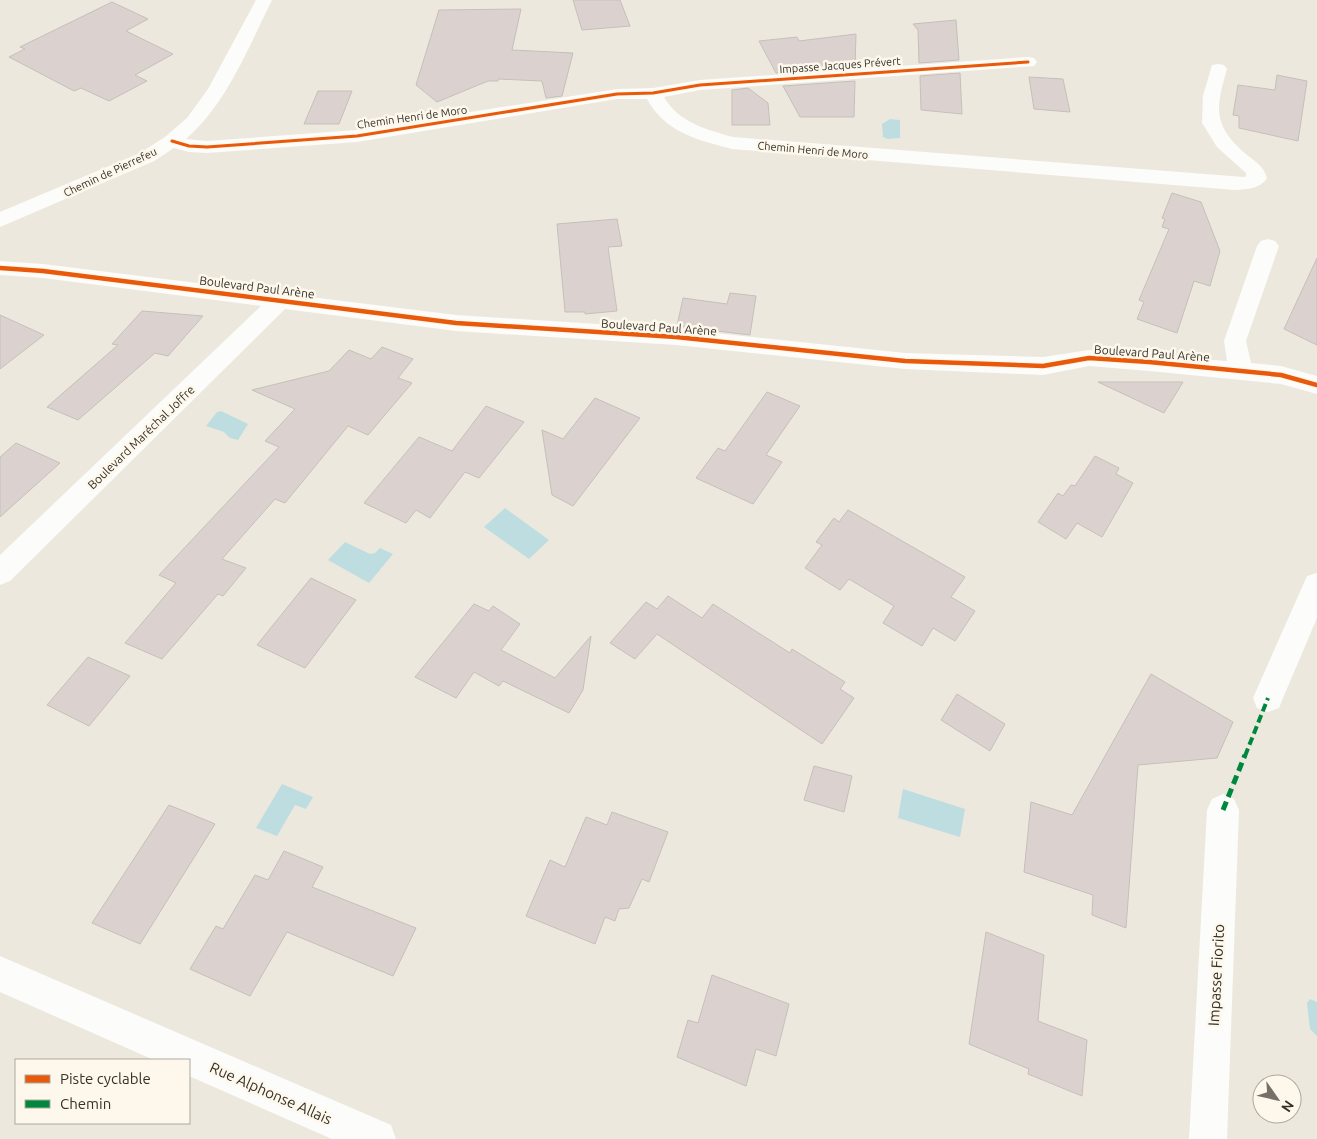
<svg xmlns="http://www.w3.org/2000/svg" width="1317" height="1139" viewBox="0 0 1317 1139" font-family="Ubuntu,sans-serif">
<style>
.water{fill:#bddde1}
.building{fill:#dbd2cf;stroke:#c5bfbb}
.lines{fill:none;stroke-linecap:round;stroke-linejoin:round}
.minor{fill:#fcfcfa;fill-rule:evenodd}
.quiet-far1{stroke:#00873e;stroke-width:4;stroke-dasharray:8 4;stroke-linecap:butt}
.quiet{stroke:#00873e;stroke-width:5;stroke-dasharray:9 5;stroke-linecap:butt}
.cycleway-far1-casing{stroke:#fef8ec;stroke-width:5}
.cycleway-casing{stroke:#fef8ec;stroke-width:7}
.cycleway-far1{stroke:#e8590c;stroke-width:3}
.cycleway{stroke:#e8590c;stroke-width:4.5}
.labels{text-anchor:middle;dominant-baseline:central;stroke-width:5;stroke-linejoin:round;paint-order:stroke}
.far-street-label{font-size:11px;fill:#343129;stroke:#fef8ec}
.street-label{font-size:12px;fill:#343129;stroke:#fef8ec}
.near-street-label{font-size:15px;fill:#343129;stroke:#fef8ec}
</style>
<rect width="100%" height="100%" fill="#ede8dd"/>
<g class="water">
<polygon points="890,119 900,120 900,138 888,139 883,137 882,124"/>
<polygon points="221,411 248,424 238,440 230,438 224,432 206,426 217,412"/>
<polygon points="505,508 549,540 529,559 484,527"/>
<polygon points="345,542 370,554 375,553 380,548 393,554 369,583 328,560"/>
<polygon points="282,784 313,797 306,809 295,805 277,836 256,828"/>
<polygon points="903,789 965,809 960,837 898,818"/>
<polygon points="1310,999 1317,1002 1317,1036 1310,1029 1307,1003"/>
</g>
<g class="building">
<polygon points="573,0 620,0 630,26 582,30"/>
<polygon points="112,2 148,19 126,31 173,54 135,75 147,81 109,101 81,88 74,91 9,57 25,49 20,47"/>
<polygon points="521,9 512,50 573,53 562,96 546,98 542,81 498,79 498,81 488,81 437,102 416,85 439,10"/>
<polygon points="956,20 959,60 919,63 918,30 913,24"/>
<polygon points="856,34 855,67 776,73 759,41 797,37 799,41"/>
<polygon points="960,73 962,114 921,110 920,76"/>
<polygon points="1277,75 1307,81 1298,141 1239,128 1239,116 1233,115 1238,85 1275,90"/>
<polygon points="1029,77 1063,79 1070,112 1034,109"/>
<polygon points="855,81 854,117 800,117 783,86"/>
<polygon points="748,88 768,103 770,125 732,125 732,90"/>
<polygon points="318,91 352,91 339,124 304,124"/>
<polygon points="1172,193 1201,202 1220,251 1210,286 1194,281 1177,333 1137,319 1144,302 1139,300 1169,229 1162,227 1165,219 1162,218"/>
<polygon points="617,219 622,246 608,247 617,311 585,314 585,312 565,312 557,224"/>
<polygon points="1317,258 1317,345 1284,329"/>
<polygon points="730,293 756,296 750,335 677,326 683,298 727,304"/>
<polygon points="142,311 203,316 168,356 155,353 78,420 47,407 118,345 112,344"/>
<polygon points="0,315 44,335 0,369"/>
<polygon points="382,347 413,359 398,378 412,383 368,435 348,426 285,503 275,499 222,559 246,568 223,596 218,594 162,659 125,643 176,583 159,575 279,447 265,441 295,409 252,390 329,371 349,350 371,359"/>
<polygon points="1098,382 1183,382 1164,413"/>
<polygon points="767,392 800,406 766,455 782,462 753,504 696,478 718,448 725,451"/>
<polygon points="595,398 640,418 573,506 552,495 542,430 563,439"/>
<polygon points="486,406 524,422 479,478 465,472 430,518 416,510 406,523 364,503 419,437 452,451"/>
<polygon points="16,443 60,463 0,517 0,457"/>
<polygon points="1095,456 1119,468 1116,474 1133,483 1102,537 1077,523 1066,539 1038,522 1058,493 1063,496 1071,485 1075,486"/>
<polygon points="848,510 965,577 951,597 975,611 955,641 933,628 922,646 883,623 894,606 849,579 840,590 805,568 822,545 816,542 834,518 839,522"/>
<polygon points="311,578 356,600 305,668 257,645"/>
<polygon points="668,596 702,618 713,604 790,653 792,649 845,682 840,689 854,698 822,744 657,634 635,659 610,643 646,602 657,609"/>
<polygon points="474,604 489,611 493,606 520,624 501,650 555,678 591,636 583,690 569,713 503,681 499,686 474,672 456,698 415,677"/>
<polygon points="88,657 130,676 89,726 47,705"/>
<polygon points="1151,674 1233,722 1217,758 1138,765 1126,928 1092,915 1093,895 1024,872 1031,802 1072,815"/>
<polygon points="957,694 1005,724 990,751 941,720"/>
<polygon points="814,766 852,776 844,812 804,800"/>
<polygon points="169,805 215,824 140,944 92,923"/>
<polygon points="612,812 668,832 649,882 642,879 629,908 619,909 615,921 605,917 595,944 526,916 550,860 565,867 586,817 607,825"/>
<polygon points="284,851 323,867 312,887 416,928 393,976 287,932 250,996 190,969 216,926 223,929 255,875 268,880"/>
<polygon points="986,932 1044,955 1038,1021 1087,1040 1082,1096 1028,1074 1029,1069 969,1044"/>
<polygon points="712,975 789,1004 776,1056 756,1049 746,1086 677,1057 688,1020 698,1023"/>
</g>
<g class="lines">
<g class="minor">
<path d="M256,0H272C248,48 227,103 186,139L207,141L357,130L617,89L653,88L700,80L1028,57L1034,58L1037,62L1034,66L700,90L664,97C678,122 707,130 733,137L1244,177L1246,176V173L1217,147L1202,123L1203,96L1212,65L1218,64L1224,65L1227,69C1215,110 1213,126 1247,155C1256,162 1264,167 1267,178C1260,189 1247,189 1235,190L732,149C697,140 665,132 647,99H617L357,142L207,153L189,152L174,148L154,161L0,227V212L140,153L165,137L187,118L208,89Z"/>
<polygon points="1268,239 1275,241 1279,246 1246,341 1251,363 1281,366 1317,376 1317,394 1281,384 1149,371 1089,366 1043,375 905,369 676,345 456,331 285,309 10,581 0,585 0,555 261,306 43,278 0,275 0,261 43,264 456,315 676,329 905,353 1043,357 1089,350 1227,361 1224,341 1257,246 1261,241"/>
<polygon points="1317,573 1317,618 1283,698 1279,708 1268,712 1257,708 1253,698 1307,576"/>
<polygon points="1223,794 1234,799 1239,810 1227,1139 1189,1139 1207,810 1212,799"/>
<polygon points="0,956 391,1125 396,1139 332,1139 189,1076 189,1060 154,1060 0,992"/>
</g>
<polyline class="quiet-far1" points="1245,756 1268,698"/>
<polyline class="quiet" points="1223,810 1245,755"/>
<defs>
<polyline id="cycleway-far1" points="172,141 189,146 207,147 357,136 617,94 653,93 700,85 1028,62"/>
<polyline id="cycleway" points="0,268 43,271 456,323 676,337 905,361 1043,366 1089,358 1149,362 1281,375 1317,385"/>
</defs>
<use href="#cycleway-far1" class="cycleway-far1-casing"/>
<use href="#cycleway" class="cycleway-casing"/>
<use href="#cycleway-far1" class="cycleway-far1"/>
<use href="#cycleway" class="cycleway"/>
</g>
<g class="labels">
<g class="far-street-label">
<text transform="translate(840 65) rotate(-4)">Impasse Jacques Prévert</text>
<text transform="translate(412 117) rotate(-8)">Chemin Henri de Moro</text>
<text transform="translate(813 150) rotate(5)">Chemin Henri de Moro</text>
<text transform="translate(110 172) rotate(-25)">Chemin de Pierrefeu</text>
</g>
<g class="street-label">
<text transform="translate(257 287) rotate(7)">Boulevard Paul Arène</text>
<text transform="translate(659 327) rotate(4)">Boulevard Paul Arène</text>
<text transform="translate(1152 353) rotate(4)">Boulevard Paul Arène</text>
<text transform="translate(141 437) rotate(-44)">Boulevard Maréchal Joffre</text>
</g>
<g class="near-street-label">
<text transform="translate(1216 975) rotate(-87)">Impasse Fiorito</text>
<text transform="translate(271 1093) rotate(24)">Rue Alphonse Allais</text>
</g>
</g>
<rect x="15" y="1059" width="175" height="65" fill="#fef8ec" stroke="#ada89e"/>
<rect x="25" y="1075" width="25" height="8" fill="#e8590c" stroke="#ada89e"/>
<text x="60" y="1084" font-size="15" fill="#343129">Piste cyclable</text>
<rect x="25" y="1100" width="25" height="8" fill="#00873e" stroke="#ada89e"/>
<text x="60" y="1109" font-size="15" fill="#343129">Chemin</text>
<g transform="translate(1277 1099) rotate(124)"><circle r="24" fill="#fef8ec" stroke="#ada89e"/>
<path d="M0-4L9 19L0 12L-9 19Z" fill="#757168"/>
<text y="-8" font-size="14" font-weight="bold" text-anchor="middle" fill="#343129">N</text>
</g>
</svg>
